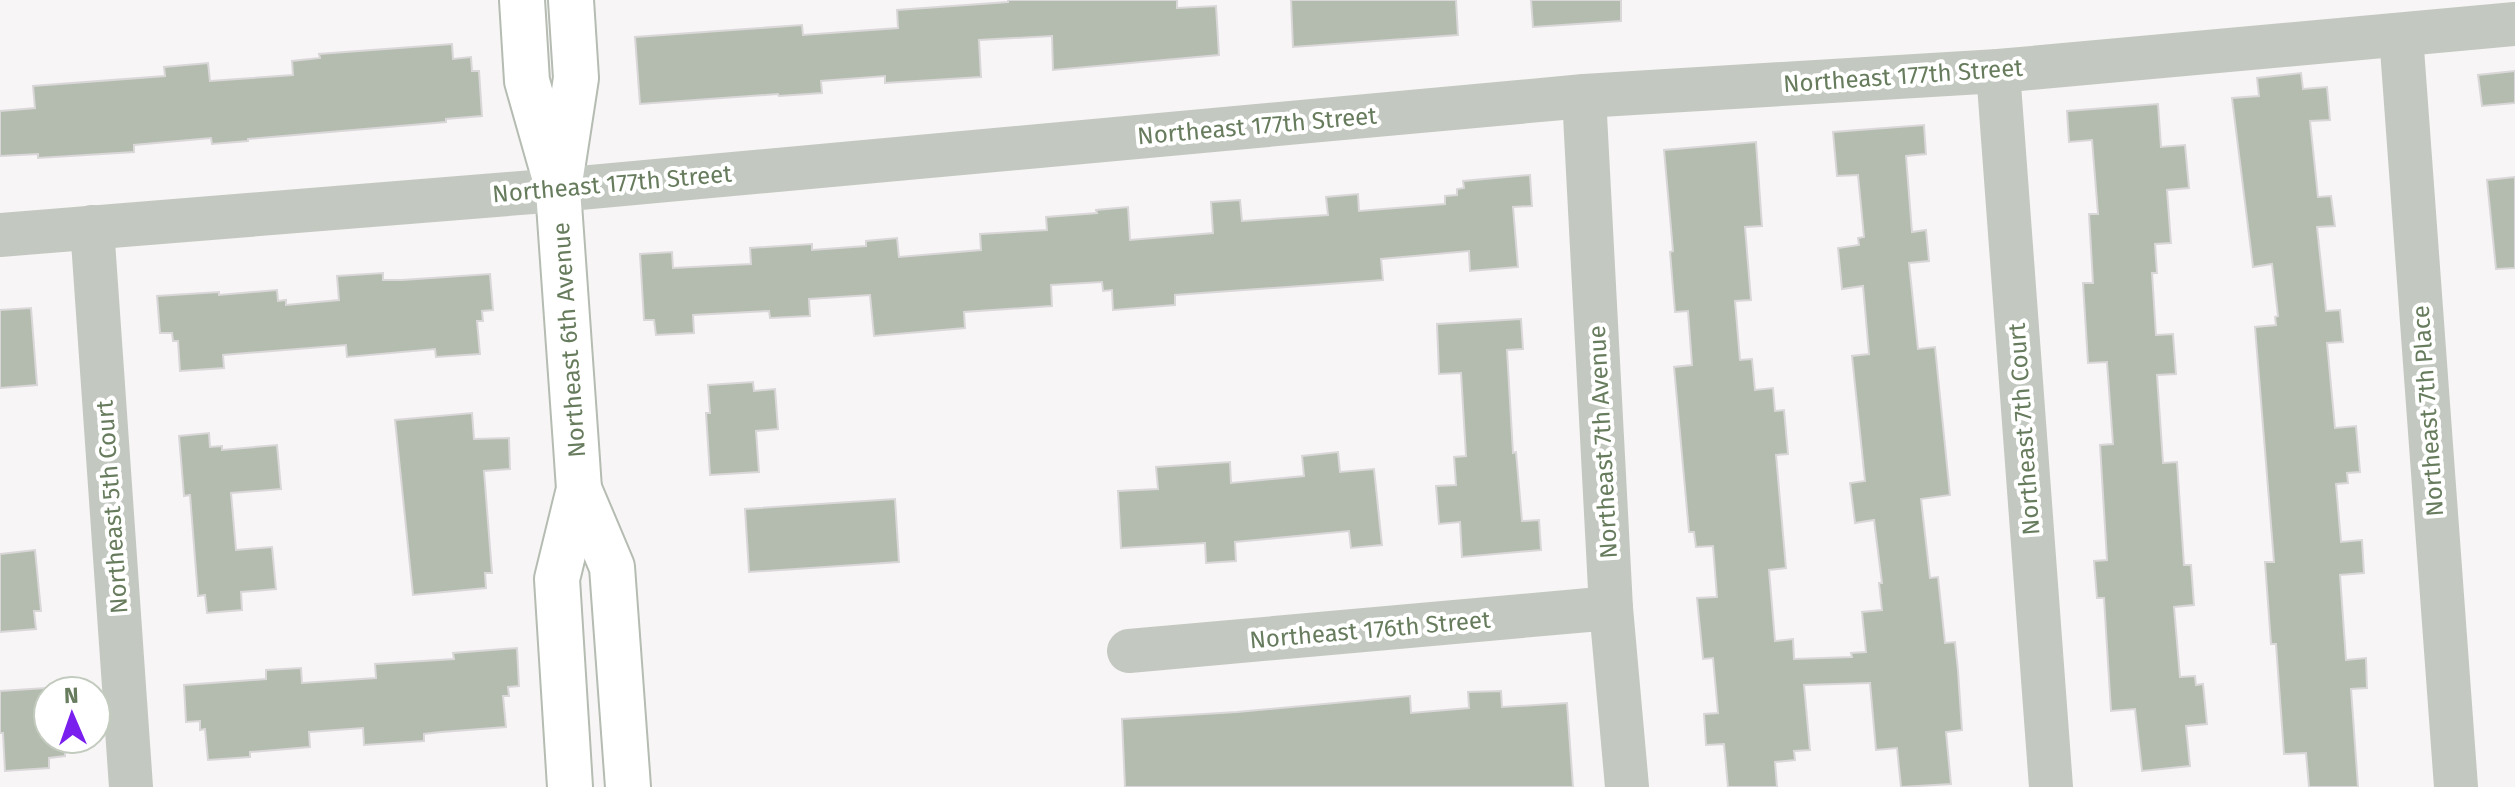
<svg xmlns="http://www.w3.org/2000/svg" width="2515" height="787" viewBox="0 0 2515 787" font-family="'Fira Sans',sans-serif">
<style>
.building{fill:#b3bcae;stroke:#dad7d9;stroke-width:2}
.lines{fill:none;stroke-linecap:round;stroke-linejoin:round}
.major-casing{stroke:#b5bcb1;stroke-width:48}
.minor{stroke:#c3c9c0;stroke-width:44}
.major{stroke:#fff;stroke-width:44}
.labels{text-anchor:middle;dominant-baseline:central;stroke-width:8;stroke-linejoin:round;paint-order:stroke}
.street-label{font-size:24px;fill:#677c5d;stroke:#fff}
</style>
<rect width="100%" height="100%" fill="#f8f5f7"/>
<g class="building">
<polygon points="1008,0 1177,0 1177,8 1216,6 1219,55 1053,70 1052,36 979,40 981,77 885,83 885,76 821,81 822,93 779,96 778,94 640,104 635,37 802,25 803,35 898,28 897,10 1008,2"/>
<polygon points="1291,0 1456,0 1458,35 1293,47"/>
<polygon points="1531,0 1621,0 1621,21 1533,27"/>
<polygon points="452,44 453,59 471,57 472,71 479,71 482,116 446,119 446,122 248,139 248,141 212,144 211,138 134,145 134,152 38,158 38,154 0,156 0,111 35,108 33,86 165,76 164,67 208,63 210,81 293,75 292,61 320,58 319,54"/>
<polygon points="2515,71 2515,103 2482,106 2478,75"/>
<polygon points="2301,73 2303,89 2327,87 2330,120 2310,121 2318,197 2331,196 2335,226 2317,227 2326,311 2340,310 2343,342 2327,343 2335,428 2356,426 2360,472 2347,473 2348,483 2336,484 2341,542 2362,540 2364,573 2340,575 2346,660 2366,658 2367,688 2351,689 2358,787 2309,787 2306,753 2284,754 2276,644 2271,644 2265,562 2274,562 2255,327 2276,325 2275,317 2278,316 2272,264 2253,267 2232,98 2259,96 2257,78"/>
<polygon points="2158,104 2161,147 2185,145 2189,188 2167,190 2171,243 2155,244 2157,273 2152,273 2156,335 2173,334 2176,374 2157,375 2163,463 2177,462 2184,565 2191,565 2194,605 2174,607 2180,677 2195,676 2196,685 2203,684 2207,724 2186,726 2190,766 2142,771 2135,709 2111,711 2104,598 2097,598 2094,561 2107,560 2100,445 2113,444 2107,362 2088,363 2083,283 2093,283 2089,214 2098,214 2092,140 2069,142 2067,111"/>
<polygon points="1924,125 1926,154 1906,156 1912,232 1926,230 1929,261 1909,263 1918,349 1935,347 1950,495 1921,499 1930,578 1938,577 1945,643 1955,642 1958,671 1962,730 1946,732 1951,784 1901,787 1897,748 1876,750 1870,683 1804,685 1810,750 1794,751 1795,760 1775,762 1777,787 1728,787 1724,744 1706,745 1704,714 1718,713 1713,658 1703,659 1697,598 1717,597 1713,546 1696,547 1694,532 1689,532 1674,367 1692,365 1688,311 1675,312 1670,252 1673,251 1664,150 1756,142 1762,226 1745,227 1751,300 1735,301 1740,360 1752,359 1755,390 1773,388 1775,411 1784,410 1788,454 1776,455 1786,568 1769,570 1775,641 1793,639 1794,659 1852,657 1851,653 1866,652 1862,612 1882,610 1879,583 1882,583 1874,520 1855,523 1850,483 1865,481 1852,356 1869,354 1863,286 1842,289 1838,248 1859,245 1858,238 1864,237 1858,175 1837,176 1833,132"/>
<polygon points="1530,175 1532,206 1513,207 1518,267 1470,271 1469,251 1381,259 1383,280 1175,295 1175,305 1113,310 1112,290 1103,291 1102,282 1051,285 1052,306 964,312 965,328 874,336 870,295 809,299 810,316 770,318 769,311 693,315 694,333 656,335 654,320 644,320 640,254 672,252 673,268 751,264 750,248 812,244 812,250 866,246 866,241 897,238 899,257 981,250 980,234 1047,230 1046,217 1097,213 1096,210 1128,207 1130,240 1213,233 1211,202 1240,200 1242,221 1328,215 1326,197 1358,194 1359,211 1445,204 1445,196 1457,195 1457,189 1464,188 1463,181"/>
<polygon points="2515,177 2515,268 2496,269 2487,180"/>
<polygon points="383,273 383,280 402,280 490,274 493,310 482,311 483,321 477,321 480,354 436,357 435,349 347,357 346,345 223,355 224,368 180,371 178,341 173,341 172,333 160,333 157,296 219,292 219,295 277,290 278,301 286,300 286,305 339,300 337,276"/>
<polygon points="31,308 37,385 0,388 0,310"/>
<polygon points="1521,319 1523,349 1507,350 1513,453 1516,452 1522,521 1539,520 1541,550 1462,557 1460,522 1439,524 1436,486 1456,485 1454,457 1466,456 1461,373 1439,374 1437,324"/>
<polygon points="753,382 754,391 775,389 778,429 756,431 759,472 710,475 706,413 710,413 708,385"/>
<polygon points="472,413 474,439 509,438 510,469 484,471 492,573 485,573 486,588 413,595 395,420"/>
<polygon points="209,433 210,447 222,446 222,450 277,445 281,489 231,493 236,550 272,547 276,589 241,592 242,610 207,613 205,595 198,596 190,495 184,496 179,436"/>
<polygon points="1338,452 1340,472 1374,469 1382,545 1351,548 1349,531 1235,542 1236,561 1206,563 1205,543 1121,548 1118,491 1158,489 1156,467 1230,462 1231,483 1304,476 1302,456"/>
<polygon points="895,499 899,562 749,572 745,509"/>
<polygon points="35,550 41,611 34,611 36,629 0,632 0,554"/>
<polygon points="517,648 519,686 508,687 509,696 503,696 506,727 441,732 424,734 424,741 364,745 363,728 309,732 310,747 250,752 250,757 208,760 205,729 200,730 200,721 186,722 184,685 266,679 266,670 301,668 302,683 376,678 375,664 454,659 453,653"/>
<polygon points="61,687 61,691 48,691 48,739 64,739 65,756 49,758 49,768 5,771 3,733 0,733 0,691"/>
<polygon points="1501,691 1502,707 1567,703 1573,787 1125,787 1122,719 1237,712 1410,696 1411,713 1469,708 1468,692"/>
</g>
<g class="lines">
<defs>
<g id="major">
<polyline points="522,0 527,81 558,190 576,445 579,489 557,579 570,787"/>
<polyline points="561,176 576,78 571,0"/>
<polyline points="579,489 612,567 628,787"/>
</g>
</defs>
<use href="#major" class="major-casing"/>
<g class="minor">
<polyline points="2401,35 2456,787"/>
<polyline points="1998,71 2051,787"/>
<polyline points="1584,96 1611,608 1627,787"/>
<polyline points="92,227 131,787"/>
<polyline points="0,235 558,190 1584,96 1998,71 2515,24"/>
<polyline points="1129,651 1611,608"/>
</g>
<use href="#major" class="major"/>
</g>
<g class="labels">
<g class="street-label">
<text transform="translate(1903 76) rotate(-4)">Northeast 177th Street</text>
<text transform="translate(1257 126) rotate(-5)">Northeast 177th Street</text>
<text transform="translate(612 184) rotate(-5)">Northeast 177th Street</text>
<text transform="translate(569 340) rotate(-94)">Northeast 6th Avenue</text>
<text transform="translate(2428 411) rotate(-94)">Northeast 7th Place</text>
<text transform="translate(2024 429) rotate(-94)">Northeast 7th Court</text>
<text transform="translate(1603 442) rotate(-93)">Northeast 7th Avenue</text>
<text transform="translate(112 507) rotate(-94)">Northeast 5th Court</text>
<text transform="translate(1370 630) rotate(-5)">Northeast 176th Street</text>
</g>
</g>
<g transform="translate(72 715) rotate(358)"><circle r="38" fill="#ffffff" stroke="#c2cbbe" stroke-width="2"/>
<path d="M0-6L14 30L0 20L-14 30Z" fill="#791fee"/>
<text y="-12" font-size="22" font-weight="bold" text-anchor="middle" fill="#677c5d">N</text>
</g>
</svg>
